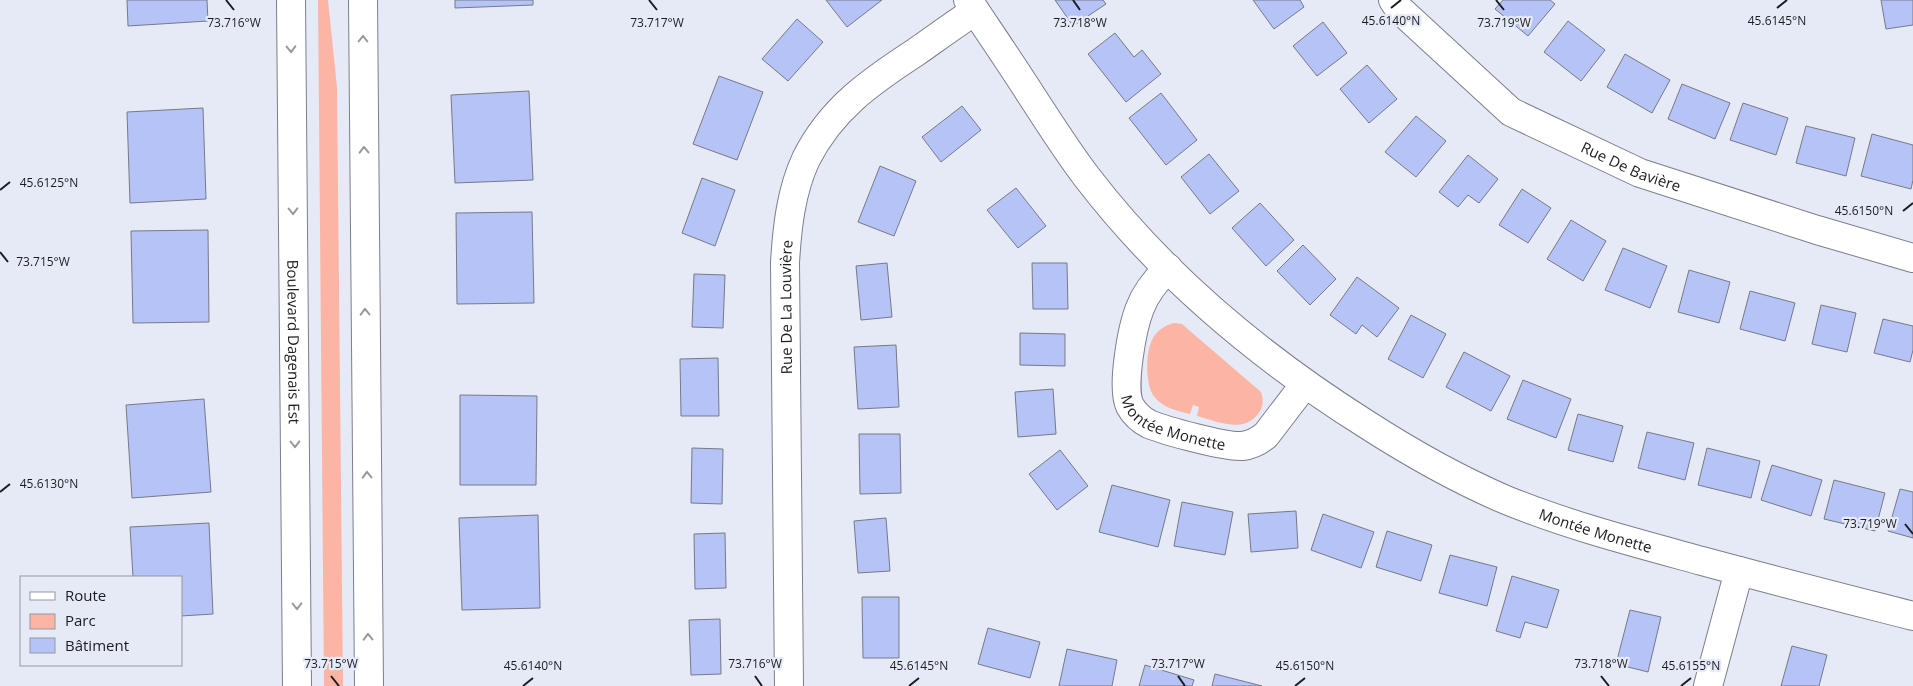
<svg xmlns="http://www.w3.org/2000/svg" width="1913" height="686" viewBox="0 0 1913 686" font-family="'Open Sans',sans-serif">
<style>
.green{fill:#fcb5a4}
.building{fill:#b5c3f7;stroke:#767a86}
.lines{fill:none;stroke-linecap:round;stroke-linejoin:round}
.minor-casing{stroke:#7c7f8b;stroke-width:30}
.major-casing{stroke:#7c7f8b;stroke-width:30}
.minor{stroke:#fff;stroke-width:28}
.major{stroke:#fff;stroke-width:28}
.oneway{stroke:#98999b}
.ticks{fill:none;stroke:#1a1c20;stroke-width:2}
.labels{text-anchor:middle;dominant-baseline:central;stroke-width:4.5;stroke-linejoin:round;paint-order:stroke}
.street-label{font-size:15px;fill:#1a1c20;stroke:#e6eaf7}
.ticks-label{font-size:12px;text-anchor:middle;fill:#1a1c20;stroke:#e6eaf7;stroke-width:4.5;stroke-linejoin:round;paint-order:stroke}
</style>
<rect width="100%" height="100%" fill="#e6eaf7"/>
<g class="green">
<polygon points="318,0 328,0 337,87 343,686 324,686"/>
<path d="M1174,323L1182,324L1261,392C1264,401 1263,407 1258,414C1243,434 1216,421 1197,416L1199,407L1193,405L1190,414C1177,411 1162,408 1153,395C1145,382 1145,347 1155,335C1160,328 1167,325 1174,323Z"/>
</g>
<g class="building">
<polygon points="127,0 207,0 208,21 128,26"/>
<polygon points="455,0 533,0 533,5 455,8"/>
<polygon points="826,0 882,0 847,27"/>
<polygon points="1055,0 1103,0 1106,4 1073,26"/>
<polygon points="1253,0 1300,0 1304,7 1274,29"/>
<polygon points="1503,0 1550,0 1555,4 1528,36 1495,9"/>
<polygon points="1881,0 1913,0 1913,25 1886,29"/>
<polygon points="797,19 823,42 788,81 762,59"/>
<polygon points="1568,21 1605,50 1581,81 1544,52"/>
<polygon points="1323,22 1347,53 1317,76 1293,46"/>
<polygon points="1115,33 1134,57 1142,50 1161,74 1126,102 1088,54"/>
<polygon points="1625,54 1670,80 1652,113 1607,87"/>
<polygon points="1367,65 1397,99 1369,123 1340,89"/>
<polygon points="719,76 763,92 737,160 693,144"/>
<polygon points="1682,84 1730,103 1715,139 1668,119"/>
<polygon points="529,91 533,180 455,183 451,95"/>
<polygon points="1161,93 1197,140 1166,165 1129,118"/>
<polygon points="1743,103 1788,118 1776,155 1730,140"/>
<polygon points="962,106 981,130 941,162 922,137"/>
<polygon points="203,108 206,199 130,203 127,112"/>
<polygon points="1416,116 1446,141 1416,177 1385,152"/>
<polygon points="1806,126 1855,138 1846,176 1796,163"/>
<polygon points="1872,134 1913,145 1913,180 1911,189 1861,176"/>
<polygon points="1209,154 1239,191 1210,214 1181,177"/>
<polygon points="1468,155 1498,179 1479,203 1468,195 1458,207 1439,192"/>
<polygon points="880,166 916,181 894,236 858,222"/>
<polygon points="702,178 735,190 715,246 682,233"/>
<polygon points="1016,188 1046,226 1018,248 987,210"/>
<polygon points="1522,189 1551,208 1528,243 1499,225"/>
<polygon points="1260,203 1294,240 1266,266 1232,228"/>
<polygon points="532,212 534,303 457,304 456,213"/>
<polygon points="1571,220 1606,241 1583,281 1547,259"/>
<polygon points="208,230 209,322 133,323 131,231"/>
<polygon points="1303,245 1336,279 1310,305 1277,271"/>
<polygon points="1623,248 1667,266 1650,308 1605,290"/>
<polygon points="887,263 892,317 861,320 856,266"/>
<polygon points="1032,263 1067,263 1068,309 1033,309"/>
<polygon points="1689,270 1730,282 1719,323 1678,312"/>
<polygon points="694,274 725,275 723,328 692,327"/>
<polygon points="1357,277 1399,308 1377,337 1362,325 1356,334 1330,315"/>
<polygon points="1750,291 1795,303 1785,341 1740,329"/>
<polygon points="1821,305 1856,313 1847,352 1812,344"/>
<polygon points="1411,315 1446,334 1423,378 1388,359"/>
<polygon points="1883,319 1913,326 1913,350 1910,362 1874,353"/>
<polygon points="1020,333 1065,334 1065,366 1020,365"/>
<polygon points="896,345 899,407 858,409 854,347"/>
<polygon points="1464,352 1510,376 1491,411 1446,387"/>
<polygon points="718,358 719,416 681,416 680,359"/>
<polygon points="1523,380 1571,399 1556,438 1507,419"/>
<polygon points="1053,389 1056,434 1018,437 1015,392"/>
<polygon points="460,395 537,396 536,485 460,485"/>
<polygon points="204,399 211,492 132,498 126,405"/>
<polygon points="1578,414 1623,426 1613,462 1568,450"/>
<polygon points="1647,432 1694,443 1685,480 1638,468"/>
<polygon points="859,434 900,434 901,493 860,494"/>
<polygon points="692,448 723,449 722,504 691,503"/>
<polygon points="1707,448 1760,461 1751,498 1698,485"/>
<polygon points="1060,450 1088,486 1057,510 1029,474"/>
<polygon points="1772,465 1822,480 1811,516 1761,500"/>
<polygon points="1834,480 1885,493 1875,531 1824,519"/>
<polygon points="1112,485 1170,500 1158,547 1099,532"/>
<polygon points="1900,489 1913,492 1913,538 1888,531"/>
<polygon points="1182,502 1233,512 1225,555 1174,546"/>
<polygon points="1296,511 1298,548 1251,552 1248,514"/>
<polygon points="1323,514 1374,532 1361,568 1311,550"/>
<polygon points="538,515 540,608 462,610 459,518"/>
<polygon points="886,518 890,571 858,573 854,521"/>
<polygon points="209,523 213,614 181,616 181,577 133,577 130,527"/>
<polygon points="1387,531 1432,545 1421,581 1376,567"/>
<polygon points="725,533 726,588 695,589 694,534"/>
<polygon points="1450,555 1497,567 1487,606 1439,593"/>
<polygon points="1512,576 1559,590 1547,628 1525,622 1520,638 1496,631"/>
<polygon points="862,597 899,597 899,658 863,658"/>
<polygon points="1630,610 1661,617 1648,672 1616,664"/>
<polygon points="720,619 721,674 691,675 689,620"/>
<polygon points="988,628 1040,642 1030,678 978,664"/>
<polygon points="1792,646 1827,655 1819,686 1781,686"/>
<polygon points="1067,649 1117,660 1112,686 1059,686"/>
<polygon points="1145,665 1194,680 1192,686 1139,686"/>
<polygon points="1215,674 1262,686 1212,686"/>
</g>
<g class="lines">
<defs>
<g id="minor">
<path id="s1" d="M968,0C990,33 1012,65 1033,98C1050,124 1067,151 1086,176C1163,277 1260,357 1366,424C1411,453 1457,479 1506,500C1570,526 1636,543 1702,561C1772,580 1843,598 1913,616"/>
<path id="s2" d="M1393,0L1399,9L1511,112L1640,173L1817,230L1913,258"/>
<path id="s3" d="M1168,268C1156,280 1146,292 1140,308C1132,328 1121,388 1130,406C1134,413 1141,420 1149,424C1166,431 1225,447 1242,446C1251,445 1259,441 1266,435L1305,384"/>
<path id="s4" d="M789,686L785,263C787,228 791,191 806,159C831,109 870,82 916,52C936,38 955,24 975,11"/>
<polyline points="1708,686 1739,571"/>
</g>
<g id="major">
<path id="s5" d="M291,0L297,686"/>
<polyline points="363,0 369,686"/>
</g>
</defs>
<use href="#minor" class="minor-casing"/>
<use href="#major" class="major-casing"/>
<use href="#minor" class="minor"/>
<use href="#major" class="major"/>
</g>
<defs><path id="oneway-chevron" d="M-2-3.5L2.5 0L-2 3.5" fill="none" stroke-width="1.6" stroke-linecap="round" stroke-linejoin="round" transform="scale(1.25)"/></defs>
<g class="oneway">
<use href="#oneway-chevron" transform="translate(363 39) rotate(-90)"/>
<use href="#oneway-chevron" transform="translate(291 49) rotate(89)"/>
<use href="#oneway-chevron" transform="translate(364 150) rotate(-91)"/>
<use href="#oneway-chevron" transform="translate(293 211) rotate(89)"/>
<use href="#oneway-chevron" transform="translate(365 312) rotate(-91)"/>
<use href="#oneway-chevron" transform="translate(295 444) rotate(89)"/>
<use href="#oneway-chevron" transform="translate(367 475) rotate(-91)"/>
<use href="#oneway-chevron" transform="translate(297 606) rotate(89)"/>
<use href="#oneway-chevron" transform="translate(368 637) rotate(-91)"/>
</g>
<path class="ticks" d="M226,0L234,10M649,0L657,10M1073,0L1080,10M1496,0L1504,10M1391,8L1401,0M1777,8L1787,0M0,190L10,182M1903,211L1913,203M0,252L8,262M0,492L10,484M1905,524L1913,534M331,676L339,686M755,676L762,686M1178,676L1185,686M1601,676L1609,686M523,686L533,678M909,686L919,678M1295,686L1305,678M1681,686L1691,678"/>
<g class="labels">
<g class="street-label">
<text stroke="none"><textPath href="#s2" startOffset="295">Rue De Bavière</textPath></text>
<text stroke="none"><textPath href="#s4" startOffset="379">Rue De La Louvière</textPath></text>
<text stroke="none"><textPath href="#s5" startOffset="342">Boulevard Dagenais Est</textPath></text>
<text stroke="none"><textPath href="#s3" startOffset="196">Montée Monette</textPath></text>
<text stroke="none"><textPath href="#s1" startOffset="842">Montée Monette</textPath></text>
</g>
</g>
<g class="ticks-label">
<text x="1391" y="25">45.6140°N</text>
<text x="1777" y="25">45.6145°N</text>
<text x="234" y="27">73.716°W</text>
<text x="657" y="27">73.717°W</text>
<text x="1080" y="27">73.718°W</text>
<text x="1504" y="27">73.719°W</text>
<text x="49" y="187">45.6125°N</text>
<text x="1864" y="215">45.6150°N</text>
<text x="43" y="266">73.715°W</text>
<text x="49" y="488">45.6130°N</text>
<text x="1870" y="528">73.719°W</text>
<text x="331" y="668">73.715°W</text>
<text x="755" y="668">73.716°W</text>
<text x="1178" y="668">73.717°W</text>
<text x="1601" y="668">73.718°W</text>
<text x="533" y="670">45.6140°N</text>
<text x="919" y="670">45.6145°N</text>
<text x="1305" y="670">45.6150°N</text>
<text x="1691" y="670">45.6155°N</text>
</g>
<rect x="20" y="576" width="162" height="90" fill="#e6eaf7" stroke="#9498a1"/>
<rect x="30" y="592" width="25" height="8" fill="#ffffff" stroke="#9498a1"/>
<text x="65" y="601" font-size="15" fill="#1a1c20">Route</text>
<rect x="30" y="614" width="25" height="15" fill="#fcb5a4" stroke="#9498a1"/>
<text x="65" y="626" font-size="15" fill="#1a1c20">Parc</text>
<rect x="30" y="638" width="25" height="15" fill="#b5c3f7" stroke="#9498a1"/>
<text x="65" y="651" font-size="15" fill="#1a1c20">Bâtiment</text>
</svg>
